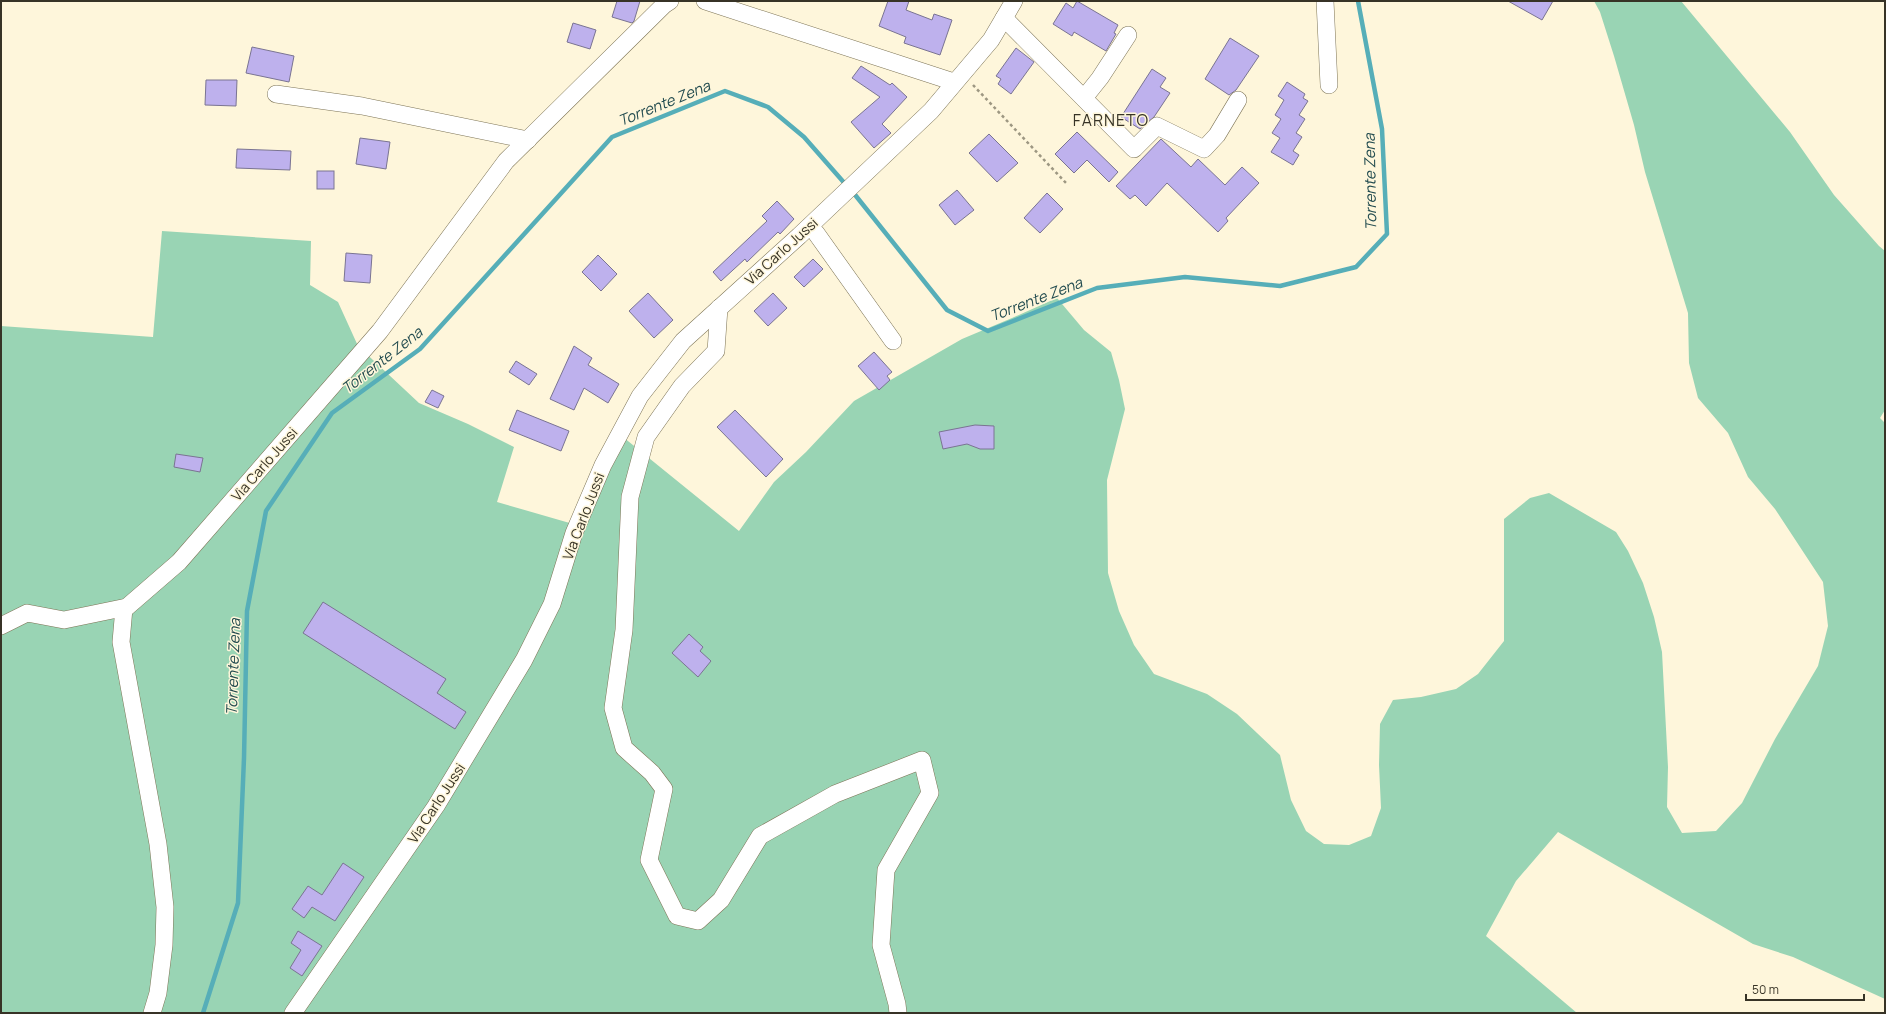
<svg xmlns="http://www.w3.org/2000/svg" width="1886" height="1014" viewBox="0 0 1886 1014" font-family="Manrope,sans-serif">
<style>
.green{fill:#99d4b4}
.lines{fill:none;stroke-linecap:round;stroke-linejoin:round}
.stream{stroke:#56aeb8;stroke-width:4.5}
.building{fill:#beb1ed;stroke:#7a7492}
.minor-casing{stroke:#7d7456;stroke-width:18}
.path{stroke:#9d9782;stroke-width:2.5;stroke-dasharray:3 3;stroke-linecap:butt}
.minor{stroke:#fff;stroke-width:17}
.labels{text-anchor:middle;dominant-baseline:central;stroke-width:3;stroke-linejoin:round;paint-order:stroke}
.street-label{font-size:14px;fill:#373326;stroke:#fef6db}
.water-label{font-size:15px;font-style:italic;fill:#234c50;stroke:#fef6db}
.quarter-label{font-size:16px;letter-spacing:1px;fill:#373326;stroke:#fef6db}
</style>
<rect width="100%" height="100%" fill="#fef6db"/>
<polygon class="green" points="1594,1 1681,1 1790,132 1834,195 1879,246 1885,251 1885,410 1880,418 1885,423 1885,999 1793,957 1753,944 1558,832 1516,881 1486,936 1577,1013 1,1013 1,326 153,337 162,231 311,241 310,285 338,302 358,346 419,403 468,424 514,447 497,502 580,526 623,437 739,531 774,482 806,452 854,401 962,339 1012,318 1057,298 1084,330 1111,352 1119,380 1125,409 1107,480 1108,573 1119,611 1134,645 1154,674 1207,694 1237,714 1280,755 1291,800 1306,831 1324,844 1349,845 1371,836 1381,808 1379,765 1380,724 1393,700 1421,697 1456,689 1478,674 1504,641 1504,519 1530,498 1549,493 1616,532 1628,551 1643,583 1654,617 1662,652 1668,767 1667,807 1682,833 1716,831 1742,803 1775,739 1818,666 1828,626 1823,582 1775,509 1748,477 1728,433 1698,398 1689,363 1688,313 1645,172 1634,125 1614,56 1600,12"/>
<g class="lines">
<g class="stream">
<polyline points="852,191 947,310 988,331 1097,288 1185,277 1280,286 1356,267 1387,234 1382,129 1358,1"/>
<polyline points="203,1013 238,903 244,758 247,611 266,511 332,413 420,349 612,137 725,91 768,107 804,137 847,186"/>
</g>
</g>
<g class="building">
<polygon points="617,1 640,1 634,21 632,23 612,17"/>
<polygon points="888,1 909,1 906,10 932,20 934,14 952,20 940,55 904,43 906,37 879,26"/>
<polygon points="1077,1 1118,25 1114,33 1116,34 1106,51 1074,32 1072,36 1053,24 1066,3 1073,8"/>
<polygon points="1508,1 1553,1 1542,20"/>
<polygon points="573,23 596,30 590,49 567,42"/>
<polygon points="1230,38 1259,56 1236,90 1229,95 1205,79"/>
<polygon points="252,47 294,56 289,82 246,73"/>
<polygon points="1016,48 1034,62 1011,94 998,84 1001,79 996,76"/>
<polygon points="861,66 890,85 892,83 907,97 882,124 891,133 874,148 851,122 880,97 852,78"/>
<polygon points="1152,69 1166,78 1160,87 1170,93 1154,117 1140,129 1121,117"/>
<polygon points="206,80 237,80 236,106 205,105"/>
<polygon points="1287,82 1305,94 1303,98 1308,101 1299,115 1305,119 1296,133 1302,137 1293,151 1299,155 1293,165 1271,152 1280,138 1272,133 1281,119 1275,115 1284,100 1278,96"/>
<polygon points="1077,132 1118,172 1109,182 1087,160 1074,173 1055,154"/>
<polygon points="989,134 1018,163 997,182 969,153"/>
<polygon points="360,138 390,142 386,169 356,164"/>
<polygon points="1161,139 1191,167 1198,159 1225,185 1242,167 1259,183 1226,218 1228,221 1218,232 1167,183 1146,206 1135,195 1130,199 1116,186"/>
<polygon points="237,149 291,151 290,170 236,168"/>
<rect x="317" y="171" width="17" height="18"/>
<polygon points="957,190 974,210 955,225 939,205"/>
<polygon points="1047,193 1063,209 1040,233 1024,218"/>
<polygon points="777,201 794,219 780,234 778,232 747,262 745,259 721,281 713,272 767,221 762,216"/>
<polygon points="346,253 372,255 370,283 344,281"/>
<polygon points="598,255 617,274 601,291 582,272"/>
<polygon points="813,259 823,269 804,287 794,277"/>
<polygon points="648,293 673,320 654,338 629,311"/>
<polygon points="773,293 787,308 768,326 754,311"/>
<polygon points="574,346 592,358 588,365 619,384 608,403 584,388 574,410 550,399"/>
<polygon points="874,352 892,372 887,376 890,380 879,390 858,366"/>
<polygon points="516,361 537,374 529,385 509,372"/>
<polygon points="432,390 444,396 438,408 425,402"/>
<polygon points="517,410 569,431 561,451 509,430"/>
<polygon points="735,410 783,459 766,477 717,427"/>
<polygon points="975,425 994,426 994,449 980,449 967,444 943,449 939,432"/>
<polygon points="176,454 203,458 200,472 174,467"/>
<polygon points="323,602 446,679 437,693 466,712 455,729 303,633"/>
<polygon points="689,634 703,647 700,651 711,661 698,677 672,653"/>
<polygon points="343,863 364,877 335,921 312,907 304,918 292,909 308,886 322,895"/>
<polygon points="298,931 322,946 302,976 290,968 301,950 291,943"/>
</g>
<g class="lines">
<defs>
<g id="minor">
<polyline points="705,1 954,82"/>
<polyline points="1325,1 1329,85"/>
<polyline points="1004,18 1134,149 1157,126 1204,149 1217,135 1238,100"/>
<polyline points="276,94 362,106 528,140"/>
<polyline points="1084,98 1100,78 1128,35"/>
<polyline points="816,233 893,341"/>
<polyline points="719,308 716,351 682,386 646,437 630,497 624,630 613,708 624,748 652,773 664,789 649,860 677,916 698,921 721,900 760,836 835,794 922,760 930,793 886,870 881,945 897,1004 898,1013"/>
<polyline points="124,608 121,642 158,844 165,907 164,945 158,993 152,1013"/>
<polyline points="1,626 27,613 64,620 127,607 179,562 380,331 506,161 664,5 670,1"/>
<polyline points="293,1013 436,806 524,660 552,604 574,533 603,465 640,396 683,341 799,236 931,111 991,40 1014,1"/>
</g>
</defs>
<use href="#minor" class="minor-casing"/>
<polyline class="path" points="973,85 1066,183"/>
<use href="#minor" class="minor"/>
</g>
<g class="labels">
<g class="street-label">
<text transform="translate(781 251) rotate(-42)">Via Carlo Jussi</text>
<text transform="translate(264 464) rotate(-49)">Via Carlo Jussi</text>
<text transform="translate(583 516) rotate(-69)">Via Carlo Jussi</text>
<text transform="translate(436 803) rotate(-57)">Via Carlo Jussi</text>
</g>
<g class="water-label">
<text transform="translate(664 103) rotate(-22)">Torrente Zena</text>
<text transform="translate(1370 182) rotate(-91)">Torrente Zena</text>
<text transform="translate(1036 299) rotate(-21)">Torrente Zena</text>
<text transform="translate(382 360) rotate(-38)">Torrente Zena</text>
<text transform="translate(233 667) rotate(-88)">Torrente Zena</text>
</g>
<g class="quarter-label">
<text x="1111" y="120">FARNETO</text>
</g>
</g>
<rect width="1886" height="1014" fill="none" stroke="#373326" stroke-width="4"/>
<path d="M1746 994v6h118v-6" fill="none" stroke="#373326" stroke-width="2"/>
<text x="1752" y="994" font-size="12" fill="#373326" stroke="#fef6db" stroke-width="3" paint-order="stroke">50 m</text>
</svg>
